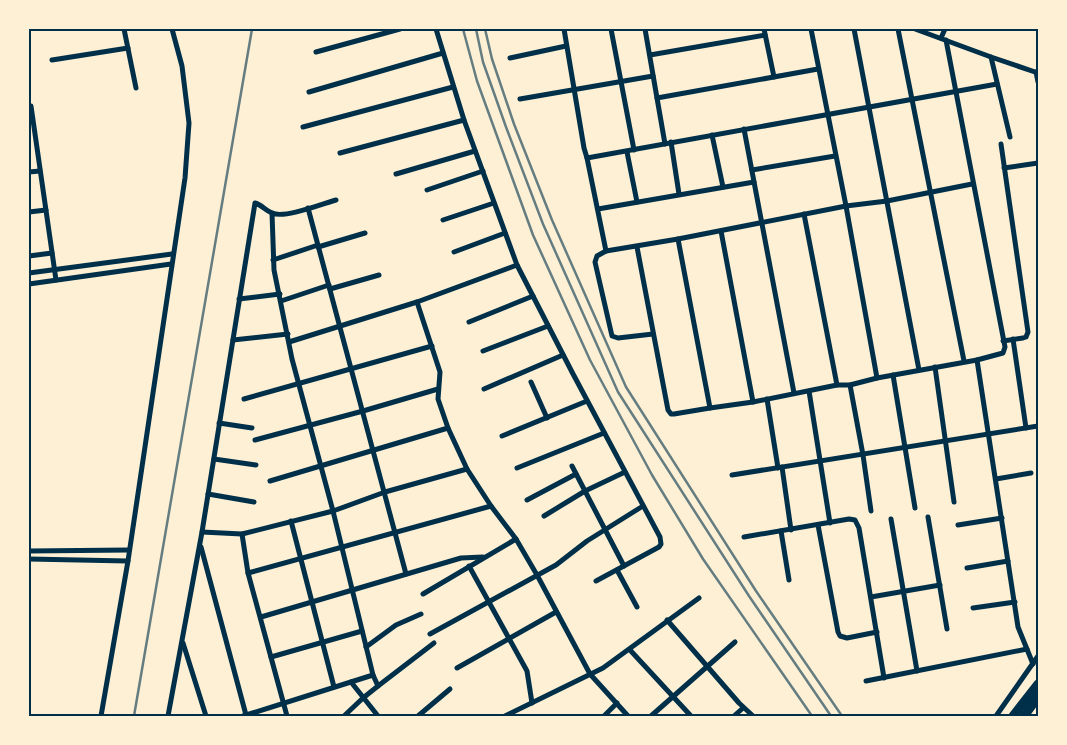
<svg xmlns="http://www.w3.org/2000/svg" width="1067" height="745" viewBox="0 0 1067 745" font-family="'Libre Baskerville',serif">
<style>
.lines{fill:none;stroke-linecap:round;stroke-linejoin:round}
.minor{stroke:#003049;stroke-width:5}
.primary{stroke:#003049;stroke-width:9}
.rail{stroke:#657d81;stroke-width:2.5}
.neatline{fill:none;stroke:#003049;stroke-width:2}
</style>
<rect width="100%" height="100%" fill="#fdf0d5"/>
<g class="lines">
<g class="minor">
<polyline points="124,29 136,88"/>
<polyline points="436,29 464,120 517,265 572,372 660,537 661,544 659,547 596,581"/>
<polyline points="564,29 584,148 587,158 606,251 678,239 710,408 753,402 837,385 850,385 877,378 977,360 1018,627 1033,664"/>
<polyline points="611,29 634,150"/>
<polyline points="645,29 665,144"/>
<polyline points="764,29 774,77"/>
<polyline points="811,29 846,206 877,378"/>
<polyline points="854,29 919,370"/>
<polyline points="898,29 964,361"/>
<polyline points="915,29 991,57 1038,73"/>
<polyline points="941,38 945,29"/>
<polyline points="946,40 1005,347 1003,353 977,360"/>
<polyline points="316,52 400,29"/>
<polyline points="650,55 765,35"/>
<polyline points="991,57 1010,137"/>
<polyline points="510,58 566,46"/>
<polyline points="52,60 128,48"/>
<polyline points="1036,72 1038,82"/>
<polyline points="309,92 443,53"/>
<polyline points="657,98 818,69"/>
<polyline points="520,99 653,76"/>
<polyline points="31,106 56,280"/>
<polyline points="303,127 453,87"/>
<polyline points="744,129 794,393"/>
<polyline points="712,135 723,187"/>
<polyline points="671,142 679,194"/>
<polyline points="1001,144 1028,332 1026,337 1023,338 1003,341"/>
<polyline points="627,152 637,202"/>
<polyline points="340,153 464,120"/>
<polyline points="587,158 997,84"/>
<polyline points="1004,168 1038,163"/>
<polyline points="752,170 835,156"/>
<polyline points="29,172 40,171"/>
<polyline points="396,174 475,151"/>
<polyline points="427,190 483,171"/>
<polyline points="308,208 406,574"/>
<polyline points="598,209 754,182"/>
<polyline points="29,212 46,210"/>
<polyline points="272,213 274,270 292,359 333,511 373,675 378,686 363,698 344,716"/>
<polyline points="804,214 837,385"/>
<polyline points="443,220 494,203"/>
<polyline points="721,231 753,402"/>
<polyline points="678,239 846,206 887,201 972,184"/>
<polyline points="318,247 365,233"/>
<polyline points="637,247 668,410 671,414 674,414 710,408"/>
<polyline points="606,251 597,256 595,262 612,336 618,338 653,334"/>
<polyline points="454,252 505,233"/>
<polyline points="29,256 52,253"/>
<polyline points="273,260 318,245"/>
<polyline points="29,273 172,254"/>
<polyline points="29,284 171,264"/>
<polyline points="330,289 379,275"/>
<polyline points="239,299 280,294"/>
<polyline points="281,301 329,285"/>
<polyline points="417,302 440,372 438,399 448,428 467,469 491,506 516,539 537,575 590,674 628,716"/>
<polyline points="469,322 533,296"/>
<polyline points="1013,339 1026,428"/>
<polyline points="233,340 288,334"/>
<polyline points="289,342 417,302 517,265"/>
<polyline points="483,351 548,326"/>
<polyline points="935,367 954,502"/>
<polyline points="893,375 915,508"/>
<polyline points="531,382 547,418"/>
<polyline points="850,385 863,455 871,511"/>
<polyline points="484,389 563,355"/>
<polyline points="809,391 830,523"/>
<polyline points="244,399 432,346"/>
<polyline points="767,399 778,468"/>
<polyline points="219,423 252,428"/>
<polyline points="502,436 587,401"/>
<polyline points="255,440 363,411 438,389"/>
<polyline points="214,459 256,465"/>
<polyline points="572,466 624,566"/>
<polyline points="782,467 791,530"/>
<polyline points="517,468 604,433"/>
<polyline points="732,475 1038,426"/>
<polyline points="996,479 1031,473"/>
<polyline points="270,481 448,428"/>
<polyline points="208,494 254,502"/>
<polyline points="527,500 576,474"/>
<polyline points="544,516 585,491 625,472"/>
<polyline points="928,517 947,629"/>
<polyline points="891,519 917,671"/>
<polyline points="291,521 334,687"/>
<polyline points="818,525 838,632 840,636 847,638 877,632"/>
<polyline points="958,525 1002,518"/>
<polyline points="781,531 789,580"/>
<polyline points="202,532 242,534 333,511 385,492 467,469"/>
<polyline points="242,534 248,573 287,716"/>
<polyline points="744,537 849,519 855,520 859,528 884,678"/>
<polyline points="201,547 246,715"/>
<polyline points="29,551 129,550"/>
<polyline points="29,559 128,561"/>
<polyline points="469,566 527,671 532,703"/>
<polyline points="967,568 1008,561"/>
<polyline points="617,570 637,607"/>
<polyline points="248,573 491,506"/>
<polyline points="423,594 516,539"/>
<polyline points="871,597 940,585"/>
<polyline points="973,608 1015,602"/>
<polyline points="261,617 461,558 483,557"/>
<polyline points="667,620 739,703 753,716"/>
<polyline points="430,634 556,565 587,541 643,506"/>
<polyline points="183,643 206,716"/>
<polyline points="366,647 396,625 421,614"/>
<polyline points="630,650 691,716"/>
<polyline points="271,657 362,631"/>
<polyline points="457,668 556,612"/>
<polyline points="866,681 1027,649"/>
<polyline points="351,682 378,716"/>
<polyline points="378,686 434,643"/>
<polyline points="101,716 128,561 185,178 189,123 182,66 172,29"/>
<path d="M168,716L202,532L255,203C262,205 265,210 272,213C284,219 322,204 336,200"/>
<polyline points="243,716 373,675"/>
<polyline points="418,716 450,689"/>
<polyline points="505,716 603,668 699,598"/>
<polyline points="604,716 617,703"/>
<polyline points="651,716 735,642"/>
<polyline points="734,716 743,708"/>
<polyline points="996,716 1038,656"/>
</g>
<g class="primary">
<polyline points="1013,716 1038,684"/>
<polyline points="1024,716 1038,697"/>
</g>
<g class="rail">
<polyline points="463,29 477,81 533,235 590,360 652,475 703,559 812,716"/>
<polyline points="476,29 483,62 506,127 543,224 618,392 749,596 831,716"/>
<polyline points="485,29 492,59 514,124 552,220 626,387 756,591 842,716"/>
<polyline points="134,716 252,29"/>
</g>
</g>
<rect width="1067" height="745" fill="none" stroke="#fdf0d5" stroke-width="60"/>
<rect x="30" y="30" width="1007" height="685" class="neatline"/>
</svg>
